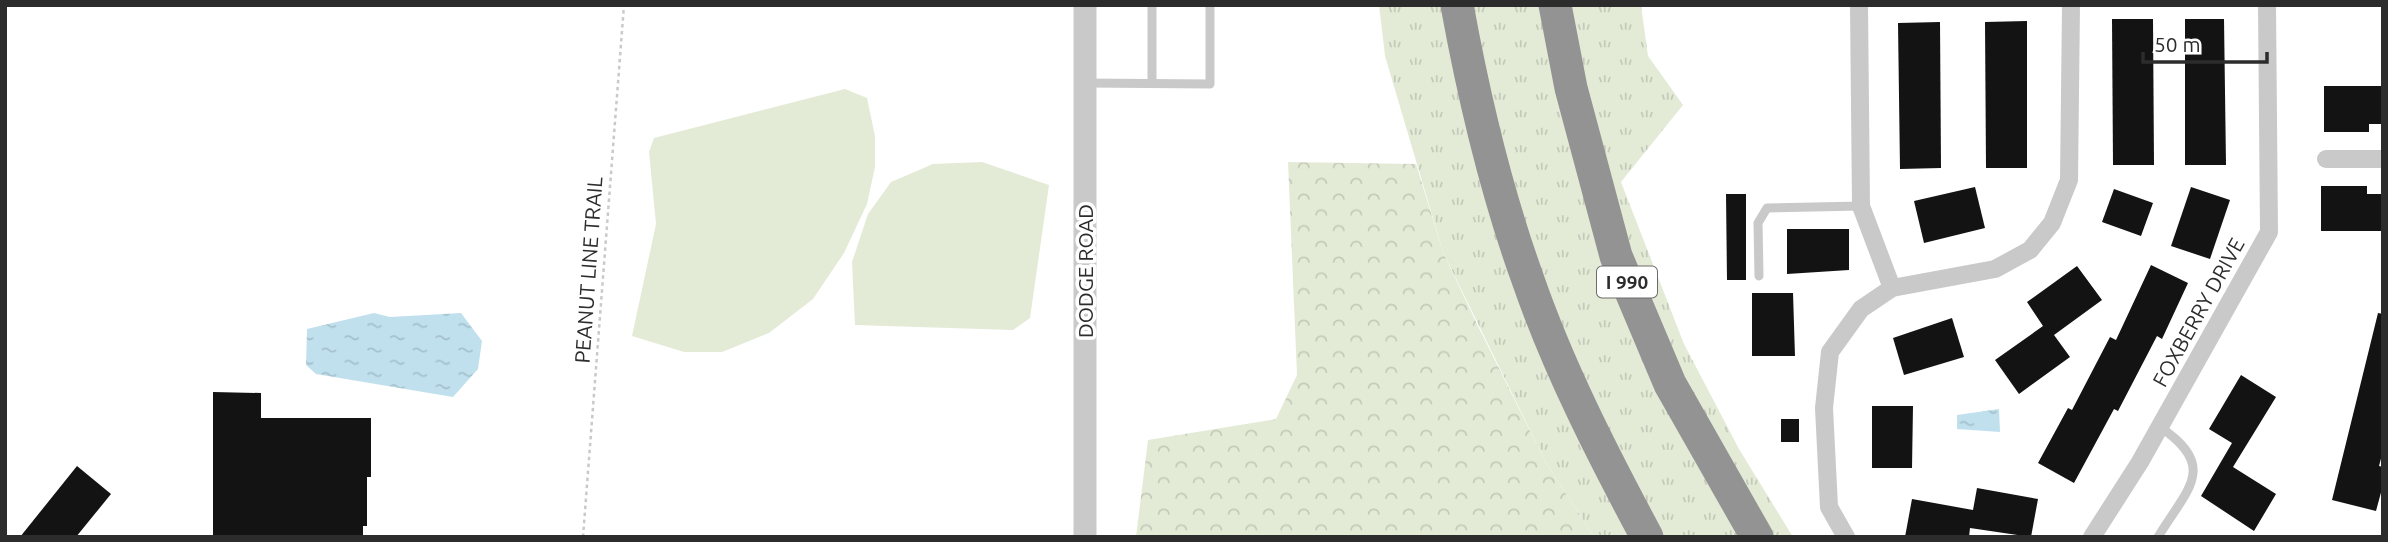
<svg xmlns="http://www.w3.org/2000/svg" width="2388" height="542" viewBox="0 0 2388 542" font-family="Ubuntu,sans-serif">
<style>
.grass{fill:url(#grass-tufts)}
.forest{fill:url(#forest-crowns)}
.pitch{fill:#e3ebd7}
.water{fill:url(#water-ripples)}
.building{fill:#131313}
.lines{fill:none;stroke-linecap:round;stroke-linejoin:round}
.path{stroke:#c9c9c9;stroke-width:2.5;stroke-dasharray:3.5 3.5;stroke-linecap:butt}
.service{stroke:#c9c9c9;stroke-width:9}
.minor{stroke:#c9c9c9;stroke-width:18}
.tertiary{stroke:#c9c9c9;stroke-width:23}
.motorway{stroke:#939393;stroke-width:33}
.labels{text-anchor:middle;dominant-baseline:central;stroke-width:7;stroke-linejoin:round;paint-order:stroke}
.shield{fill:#fff;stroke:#6b6b6b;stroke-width:2}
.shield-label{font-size:19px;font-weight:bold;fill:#2c2c2c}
.street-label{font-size:21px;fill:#2c2c2c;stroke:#fff}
</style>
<defs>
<pattern id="grass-tufts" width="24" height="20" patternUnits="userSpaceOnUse" patternTransform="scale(1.75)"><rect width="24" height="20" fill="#e3ebd7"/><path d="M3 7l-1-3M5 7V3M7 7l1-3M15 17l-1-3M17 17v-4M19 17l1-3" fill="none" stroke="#c3cab9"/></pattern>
<pattern id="forest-crowns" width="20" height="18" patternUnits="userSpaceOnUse" patternTransform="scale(1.75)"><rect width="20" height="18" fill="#e3ebd7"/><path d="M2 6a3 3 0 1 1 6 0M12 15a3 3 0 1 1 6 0" fill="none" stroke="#c3cab9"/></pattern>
<pattern id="water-ripples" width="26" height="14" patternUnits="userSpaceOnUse" patternTransform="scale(1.75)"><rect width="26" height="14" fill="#c0e0ee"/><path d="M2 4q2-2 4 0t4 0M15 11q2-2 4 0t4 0" fill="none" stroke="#a5c0cc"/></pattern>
</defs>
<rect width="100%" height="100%" fill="#fff"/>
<polygon class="grass" points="1379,5 1641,5 1648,56 1683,105 1621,182 1684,344 1739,449 1793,537 1594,537 1545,461 1443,252 1385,56"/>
<polygon class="forest" points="1288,162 1416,164 1443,252 1477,324 1545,461 1594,537 1136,537 1148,440 1276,419 1297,375"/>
<g class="pitch">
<polygon points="845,89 867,98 875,136 875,167 867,204 844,253 813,299 769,333 722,352 684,352 632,336 656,224 649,152 654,138"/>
<polygon points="982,162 1049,185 1030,318 1013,330 855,325 852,262 868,214 891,182 933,164"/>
</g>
<g class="water">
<polygon points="374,313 390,317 461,313 482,341 478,369 453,397 316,374 306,365 307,329"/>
<polygon points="1999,409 2000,432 1957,429 1957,415"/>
</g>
<g class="building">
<polygon points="2112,19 2153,19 2154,165 2113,165"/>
<polygon points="2185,19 2224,19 2226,165 2185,165"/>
<polygon points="2027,21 2027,168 1986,168 1985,22"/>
<polygon points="1940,22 1941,168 1900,169 1898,23"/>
<polygon points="2324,86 2383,86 2383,124 2369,124 2369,132 2324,132"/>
<polygon points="2321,186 2367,186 2367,194 2383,194 2383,231 2321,231"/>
<polygon points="1975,187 1985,228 1924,243 1914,201"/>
<polygon points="2191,187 2230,200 2210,259 2171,246"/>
<polygon points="2114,189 2153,203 2141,236 2102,222"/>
<polygon points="1726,194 1746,194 1746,280 1727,280"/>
<polygon points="1787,229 1849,229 1849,270 1787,274"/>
<polygon points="2151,265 2188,283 2162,339 2157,336 2118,411 2114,409 2074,483 2038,463 2068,408 2072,410 2110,337 2116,340"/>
<polygon points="2077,266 2102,300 2054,335 2070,357 2019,394 1995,360 2043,326 2027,302"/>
<polygon points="1752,293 1793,293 1795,356 1752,356"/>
<polygon points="2378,313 2383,314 2383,451 2379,466 2383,467 2383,485 2376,511 2332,500"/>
<polygon points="1952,318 1964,357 1904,375 1893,338"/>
<polygon points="2241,375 2276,397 2233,467 2276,494 2254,531 2201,496 2232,443 2209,429"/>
<polygon points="213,392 261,393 261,418 371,418 371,477 367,477 367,526 363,526 363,537 213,537"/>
<polygon points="1872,406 1913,406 1912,468 1872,468"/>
<rect x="1781" y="419" width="18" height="23"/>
<polygon points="77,466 111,494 76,537 20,537"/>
<polygon points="1977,488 2038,499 2031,537 1970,528 1969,537 1905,537 1912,499 1973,510"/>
</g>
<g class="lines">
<polyline class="path" points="583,537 624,5"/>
<g class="service">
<polyline points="1086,83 1210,84 1210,5"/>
<polyline points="1152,83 1152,5"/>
<polyline points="1759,276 1758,223 1767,208 1861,206"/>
<path d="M2158,537C2187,489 2219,467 2160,427"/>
</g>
<g class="minor">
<polyline points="1859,5 1861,206 1892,288"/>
<polyline points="2326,159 2383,159"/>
<polyline points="1846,537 1829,507 1824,408 1830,352 1861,309 1892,288 1995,269 2030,250 2052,223 2069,180 2071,5"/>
<polyline points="2092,537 2140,462 2269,232 2267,5"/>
</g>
<polyline class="tertiary" points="1085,5 1085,537"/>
<g class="motorway">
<path d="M1457,5C1474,98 1495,188 1527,277C1558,367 1602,453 1647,537"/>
<polyline points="1555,5 1571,88 1616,256 1670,384 1757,537"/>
</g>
</g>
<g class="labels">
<rect class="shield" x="1597" y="266.5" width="60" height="31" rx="5"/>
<g class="shield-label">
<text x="1627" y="282">I 990</text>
</g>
<g class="street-label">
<text transform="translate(588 270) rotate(-86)">PEANUT LINE TRAIL</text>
<text transform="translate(1085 271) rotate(-90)">DODGE ROAD</text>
<text transform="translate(2198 312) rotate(-61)">FOXBERRY DRIVE</text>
</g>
</g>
<rect width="2388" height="542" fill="none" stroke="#2c2c2c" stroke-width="14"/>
<path d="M2143 52v10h124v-10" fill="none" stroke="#2c2c2c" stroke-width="3.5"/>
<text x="2154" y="52" font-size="21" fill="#2c2c2c" stroke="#ffffff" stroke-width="5" paint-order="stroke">50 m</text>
</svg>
